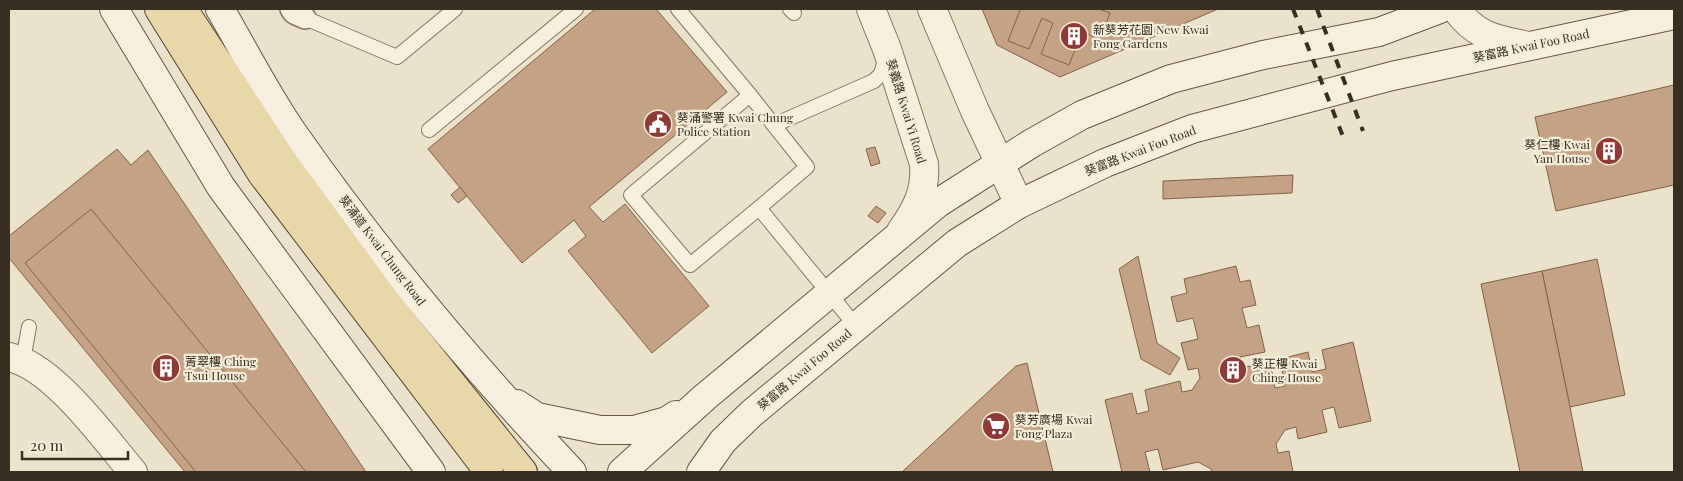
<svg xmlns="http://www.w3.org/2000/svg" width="1683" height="481" viewBox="0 0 1683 481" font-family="'Playfair Display','Noto Sans TC',serif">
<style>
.building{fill:#c4a285;stroke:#826249}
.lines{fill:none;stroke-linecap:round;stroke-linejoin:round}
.service-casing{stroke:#857661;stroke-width:16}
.pedestrian-casing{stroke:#857661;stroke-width:24}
.minor-casing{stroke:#857661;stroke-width:30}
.tertiary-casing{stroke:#857661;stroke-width:30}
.secondary-casing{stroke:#675744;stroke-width:30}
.primary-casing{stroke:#544434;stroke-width:30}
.service{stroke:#f6efdd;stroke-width:14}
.pedestrian{stroke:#f6efdd;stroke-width:21}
.minor{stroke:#f6efdd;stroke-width:28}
.tertiary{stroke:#f6efdd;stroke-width:28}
.secondary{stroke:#f6efdd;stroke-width:28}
.primary{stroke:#e8d7a8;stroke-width:28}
.rail{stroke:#382e22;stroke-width:4;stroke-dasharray:9 9;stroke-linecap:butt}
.labels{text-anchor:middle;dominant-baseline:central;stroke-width:4.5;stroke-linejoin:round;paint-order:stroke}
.poi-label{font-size:12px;fill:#382e22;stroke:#f2ecd9;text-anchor:start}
.street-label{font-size:12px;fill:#382e22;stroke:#f2ecd9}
</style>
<rect width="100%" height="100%" fill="#eae2cb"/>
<g class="building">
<polygon points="595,9 656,9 727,92 589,207 603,222 625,204 709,306 652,353 568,251 586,236 574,220 522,263 428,149"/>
<polygon points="982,9 1218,9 1060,77 997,45"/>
<polygon points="1018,9 1099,9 1110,13 1100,39 1082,32 1069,65 1041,54 1053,23 1042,18 1029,49 1008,41 1020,10"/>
<polygon points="1674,85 1674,185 1556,211 1535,117"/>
<polygon points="875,147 880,163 871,166 866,149"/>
<polygon points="117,149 131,165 148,150 366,472 185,472 9,258 9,236"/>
<polygon points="1293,175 1292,193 1163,199 1163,181"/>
<polygon points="460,187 467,196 458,203 451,195"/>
<polygon points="876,206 886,213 878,223 868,216"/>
<polygon points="91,209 306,472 196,472 25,263"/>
<polygon points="1138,256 1157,343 1180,358 1170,375 1141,359 1119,269"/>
<polygon points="1597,259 1625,395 1570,407 1542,271"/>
<polygon points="1236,266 1240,282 1250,280 1256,305 1242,308 1247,328 1259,325 1265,352 1240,357 1243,368 1258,364 1272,372 1275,388 1285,386 1280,359 1308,352 1312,372 1326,369 1322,350 1353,342 1371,421 1339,428 1334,407 1322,410 1327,432 1298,439 1296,427 1285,430 1276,444 1278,453 1289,451 1293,472 1212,472 1211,469 1198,462 1163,470 1158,449 1145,452 1150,472 1122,472 1105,400 1132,393 1137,414 1149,411 1145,390 1180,381 1182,392 1192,390 1200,378 1198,368 1188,370 1181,343 1198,339 1193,318 1177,322 1171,297 1187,293 1184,279"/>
<polygon points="1542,271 1570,407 1583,472 1520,472 1481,284"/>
<polygon points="1027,363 1053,472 902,472 1016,366"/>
</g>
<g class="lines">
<defs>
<g id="service">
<polyline points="678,9 750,95"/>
<polyline points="790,9 794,13"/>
<polyline points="305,18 397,57 455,9"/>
<polyline points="774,125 874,81 881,74 886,57"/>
<polyline points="429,130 576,9"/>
<polyline points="759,208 807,167 750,95 631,195 690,265 759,208 855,325"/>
<polyline points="23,360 29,327"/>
</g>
<polyline id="pedestrian" points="291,9 294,13 305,18"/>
<path id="minor" d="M9,357C53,366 104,438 133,472"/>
<g id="tertiary">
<path d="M871,9L887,49L924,164C926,191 917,209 901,231"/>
<polyline points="932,9 975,111 1019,204"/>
<path d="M1456,9C1476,37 1496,39 1528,46"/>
</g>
<g id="secondary">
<polyline points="114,9 221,187 431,472"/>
<path d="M220,9C244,50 266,94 293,133C377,253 472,366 572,472"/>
<polyline points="517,404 537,417 600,430 634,430 667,421 676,415"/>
<polyline points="622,472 705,397 938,203 1032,143 1082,115 1171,79 1263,55 1379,32 1440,9"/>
<polyline points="701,472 723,441 752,413 957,243 1019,204 1105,163 1192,129 1392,76 1674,15"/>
</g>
<g id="primary">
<polyline points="159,9 262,174 489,472"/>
<polyline points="183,9 282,160 384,299 523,472"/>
</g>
</defs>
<use href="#service" class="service-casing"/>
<use href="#pedestrian" class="pedestrian-casing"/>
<use href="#minor" class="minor-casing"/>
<use href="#tertiary" class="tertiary-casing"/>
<use href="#secondary" class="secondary-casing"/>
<use href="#primary" class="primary-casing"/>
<use href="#service" class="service"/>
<use href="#pedestrian" class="pedestrian"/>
<use href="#minor" class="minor"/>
<use href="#tertiary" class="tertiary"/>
<use href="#secondary" class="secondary"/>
<use href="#primary" class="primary"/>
<g class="rail">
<polyline points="1293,9 1344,139"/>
<polyline points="1317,9 1363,131"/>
</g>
</g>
<defs>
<symbol id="building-disc" viewBox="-11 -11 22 22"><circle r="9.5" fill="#8e3a37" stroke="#f2ecd9"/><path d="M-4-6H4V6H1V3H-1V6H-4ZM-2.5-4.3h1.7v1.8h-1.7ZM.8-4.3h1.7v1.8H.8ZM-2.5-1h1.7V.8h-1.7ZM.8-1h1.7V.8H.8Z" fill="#fff"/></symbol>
<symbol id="civic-disc" viewBox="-11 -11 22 22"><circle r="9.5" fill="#8e3a37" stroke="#f2ecd9"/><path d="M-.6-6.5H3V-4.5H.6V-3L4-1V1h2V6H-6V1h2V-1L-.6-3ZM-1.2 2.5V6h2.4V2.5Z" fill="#fff"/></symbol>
<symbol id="supermarket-disc" viewBox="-11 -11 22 22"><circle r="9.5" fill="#8e3a37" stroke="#f2ecd9"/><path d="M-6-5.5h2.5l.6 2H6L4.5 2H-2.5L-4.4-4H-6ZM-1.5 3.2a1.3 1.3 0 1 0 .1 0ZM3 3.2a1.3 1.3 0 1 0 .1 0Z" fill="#fff"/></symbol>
</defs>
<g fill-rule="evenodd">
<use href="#building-disc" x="1058" y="20" width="32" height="32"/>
<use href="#civic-disc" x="642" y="108" width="32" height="32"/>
<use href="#building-disc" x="1593" y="135" width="32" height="32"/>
<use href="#building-disc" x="150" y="352" width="32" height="32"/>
<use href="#building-disc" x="1217" y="354" width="32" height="32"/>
<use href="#supermarket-disc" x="980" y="410" width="32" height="32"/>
</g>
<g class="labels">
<g class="poi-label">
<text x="1093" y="29">新葵芳花園 New Kwai<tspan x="1093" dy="14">Fong Gardens</tspan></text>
<text x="677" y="117">葵涌警署 Kwai Chung<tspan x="677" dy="14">Police Station</tspan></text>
<text x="1590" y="144" text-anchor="end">葵仁樓 Kwai<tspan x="1590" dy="14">Yan House</tspan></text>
<text x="185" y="361">菁翠樓 Ching<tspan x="185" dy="14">Tsui House</tspan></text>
<text x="1252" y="363">葵正樓 Kwai<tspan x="1252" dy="14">Ching House</tspan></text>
<text x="1015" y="419">葵芳廣場 Kwai<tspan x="1015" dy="14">Fong Plaza</tspan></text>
</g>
<g class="street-label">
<text transform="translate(1531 45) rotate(-12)">葵富路 Kwai Foo Road</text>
<text transform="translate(907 111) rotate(73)">葵義路 Kwai Yi Road</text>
<text transform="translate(1140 150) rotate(-21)">葵富路 Kwai Foo Road</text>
<text transform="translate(383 250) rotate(53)">葵涌道 Kwai Chung Road</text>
<text transform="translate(804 369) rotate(-40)">葵富路 Kwai Foo Road</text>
</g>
</g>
<rect width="1683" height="481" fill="none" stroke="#382e22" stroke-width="20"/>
<path d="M22 451v8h106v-8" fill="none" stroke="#382e22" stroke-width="2.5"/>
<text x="30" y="451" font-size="15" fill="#382e22" stroke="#f2ecd9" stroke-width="4" paint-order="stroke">20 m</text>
</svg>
